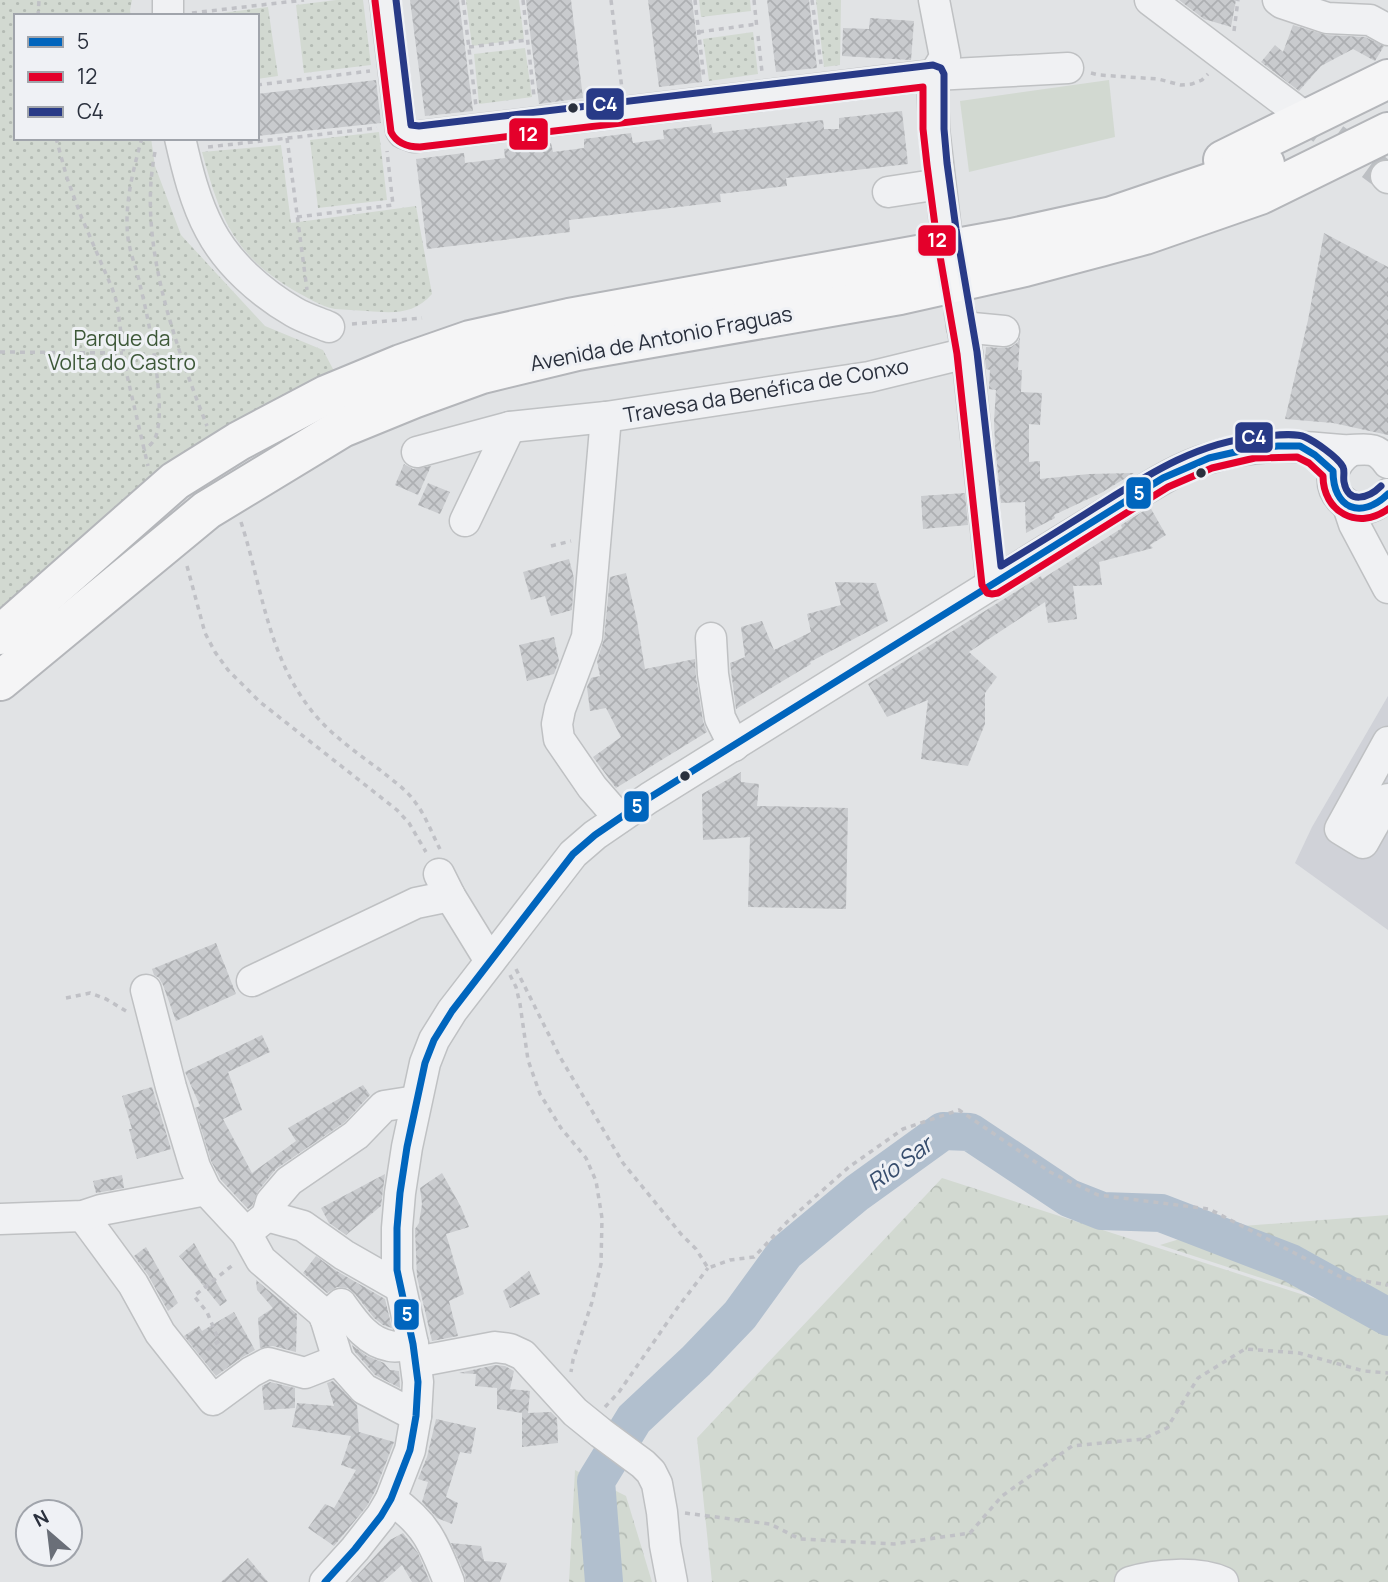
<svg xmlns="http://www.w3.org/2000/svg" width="1388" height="1582" viewBox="0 0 1388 1582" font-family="Manrope,sans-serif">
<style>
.built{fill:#d0d2d8}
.green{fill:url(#green-dots)}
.forest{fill:url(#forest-crowns)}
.pitch{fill:#d2d9d1}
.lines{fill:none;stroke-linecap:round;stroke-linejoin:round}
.river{stroke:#b1bfce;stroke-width:38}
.building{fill:url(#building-cross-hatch)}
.minor-tunnel{stroke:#bcbfc3;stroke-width:30;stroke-dasharray:30 15;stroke-linecap:butt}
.minor-casing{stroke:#bfc1c3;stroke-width:33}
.highway-casing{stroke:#b4b6ba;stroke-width:42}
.path{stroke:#c0c1c6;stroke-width:3.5;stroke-dasharray:5 5;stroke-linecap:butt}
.minor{stroke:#f0f1f3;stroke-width:30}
.highway{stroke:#f5f5f6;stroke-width:38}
.bus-1-casing{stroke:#eff1f5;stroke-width:12}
.bus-2-casing{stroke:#eff1f5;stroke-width:12}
.bus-3-casing{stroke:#eff1f5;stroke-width:12}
.bus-1{stroke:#0065bd;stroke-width:7}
.bus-2{stroke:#e4002b;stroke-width:7}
.bus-3{stroke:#283a87;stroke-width:7}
.bus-dot{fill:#2a303d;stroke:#eff1f5;stroke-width:2.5}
.labels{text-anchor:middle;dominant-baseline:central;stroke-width:6;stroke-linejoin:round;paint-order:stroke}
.park-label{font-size:21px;fill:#3d5838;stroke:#eff1f5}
.street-label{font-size:21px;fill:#2a303d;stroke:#eff1f5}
.water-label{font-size:23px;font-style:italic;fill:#374d6d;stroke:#eff1f5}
.line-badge{stroke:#eff1f5;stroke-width:2.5}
.badge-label{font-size:19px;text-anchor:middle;font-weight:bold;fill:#fff}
</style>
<defs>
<pattern id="green-dots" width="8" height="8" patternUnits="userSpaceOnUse" patternTransform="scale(1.75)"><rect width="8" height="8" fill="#d2d9d1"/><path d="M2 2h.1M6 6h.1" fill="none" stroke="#b4bbb4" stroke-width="1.8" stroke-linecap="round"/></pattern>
<pattern id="forest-crowns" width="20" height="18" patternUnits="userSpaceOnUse" patternTransform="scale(1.75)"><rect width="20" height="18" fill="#d2d9d1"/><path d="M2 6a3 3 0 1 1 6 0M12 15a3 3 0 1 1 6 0" fill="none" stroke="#b4bbb4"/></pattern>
<pattern id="building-cross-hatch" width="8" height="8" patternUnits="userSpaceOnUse" patternTransform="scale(1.75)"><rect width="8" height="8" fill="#c9cbce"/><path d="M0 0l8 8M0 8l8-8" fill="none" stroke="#adafb2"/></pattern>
</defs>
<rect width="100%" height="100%" fill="#e1e3e5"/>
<polygon class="built" points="1388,696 1388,930 1295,863 1312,827"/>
<g class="green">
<polygon points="0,0 132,0 130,10 131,16 16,16 16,138 151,138 155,166 181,235 265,326 323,350 334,371 0,610"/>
<polygon points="336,0 363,0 371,65 304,73 296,5"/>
<polygon points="466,0 519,0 524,39 472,46"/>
<polygon points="699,0 750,0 751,11 701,17"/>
<polygon points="816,0 841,0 840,65 824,67"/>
<polygon points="268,7 278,76 257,79 257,16 200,16"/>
<polygon points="753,32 758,74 709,81 703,39"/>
<polygon points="525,48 532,97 479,104 474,54"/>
<polygon points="379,132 387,200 318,208 310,140"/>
<path d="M281,145L291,223L416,206L432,294C414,315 392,313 367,311C356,310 345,310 335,309C320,306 308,298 295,291C233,255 220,217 202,152Z"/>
</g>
<g class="forest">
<polygon points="942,1178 1344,1308 1388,1336 1388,1582 712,1582 697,1438"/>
<polygon points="1388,1215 1388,1332 1344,1305 1160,1245 1216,1228"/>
<polygon points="575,1470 626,1496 652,1582 569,1582"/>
</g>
<polygon class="pitch" points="1109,80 1115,137 969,172 960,101"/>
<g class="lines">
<polyline class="river" points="604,1582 596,1481 634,1419 696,1361 740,1315 785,1253 857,1193 943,1131 970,1132 1069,1198 1102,1211 1161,1213 1291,1263 1388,1317"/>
</g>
<g class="building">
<polygon points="410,0 459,0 473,111 425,116"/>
<polygon points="526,0 571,0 583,98 539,104"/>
<polygon points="648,0 692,0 702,82 659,87"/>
<polygon points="767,0 809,0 817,68 776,72"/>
<polygon points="1179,0 1236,0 1231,27 1204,19"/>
<polygon points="870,18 914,21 911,60 842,56 843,28 869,29"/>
<polygon points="1293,25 1326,35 1365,37 1384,46 1375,61 1353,49 1321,66 1299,91 1261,62 1275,45 1283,52"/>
<polygon points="376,80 381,123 257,136 257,94"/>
<polygon points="902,111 908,164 786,178 787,186 720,194 721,202 569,220 570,232 427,249 416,159 464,153 465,163 505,158 504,149 551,143 553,152 584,148 584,139 631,133 633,143 664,139 663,130 711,124 713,133 823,120 824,129 839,129 839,118"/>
<polygon points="1324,233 1388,267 1388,435 1333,423 1285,419 1308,320"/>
<polygon points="1020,337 1018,370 1022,370 1021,392 1042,393 1040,425 1029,424 1029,462 1040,461 1040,479 1089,474 1134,473 1101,493 1054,515 1055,518 1026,533 1025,502 1001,503 995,445 994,421 996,390 989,389 990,370 986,369 985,360 986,347 1002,348 1011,347 1018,342"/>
<polygon points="404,464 413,469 431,466 418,495 395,485"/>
<polygon points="428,483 450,492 440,514 418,505"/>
<polygon points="965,493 968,525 923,529 921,496"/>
<polygon points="1150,507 1166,535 1150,545 1153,548 1099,562 1102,585 1073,586 1077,619 1048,623 1045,602 969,652 997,677 985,693 985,724 968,766 921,759 928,700 887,717 868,684 1041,576 1042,579 1122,528 1121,525"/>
<polygon points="569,559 574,578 572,610 551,616 545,596 531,600 523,572"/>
<polygon points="626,573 637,621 645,669 695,659 696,677 703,721 707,732 616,788 593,757 621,737 606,708 590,711 587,687 591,678 600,676 597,661 604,639 610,577"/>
<polygon points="835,582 876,583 888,621 810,662 811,664 736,709 730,663 745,657 741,627 762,621 774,650 811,632 807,614 841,605"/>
<polygon points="554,637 559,661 554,674 527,681 519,645"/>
<polygon points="741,772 741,782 759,784 757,806 848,808 846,909 748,907 750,837 703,840 702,794"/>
<polygon points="216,943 236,994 176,1021 163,985 159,978 154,975 152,969"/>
<polygon points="262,1035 270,1052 228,1072 242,1110 223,1119 252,1173 296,1141 288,1128 363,1085 370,1095 345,1122 276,1169 258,1191 252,1206 248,1209 221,1180 211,1161 195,1108 200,1106 185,1072"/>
<polygon points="152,1087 171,1149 137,1159 129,1129 132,1129 122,1096"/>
<polygon points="442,1173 461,1207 469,1227 446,1234 464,1294 449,1301 458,1336 432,1341 417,1277 415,1229 419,1223 422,1204 420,1188"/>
<polygon points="385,1174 381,1206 346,1235 329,1223 321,1208"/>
<polygon points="122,1175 124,1188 96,1193 93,1181"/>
<polygon points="194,1243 227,1301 220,1306 179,1256"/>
<polygon points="146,1247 178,1303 168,1311 148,1275 134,1256"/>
<polygon points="316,1256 335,1270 385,1299 392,1328 383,1325 374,1318 355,1294 348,1288 337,1287 327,1293 303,1273"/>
<polygon points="529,1271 540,1294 510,1308 503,1291"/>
<polygon points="256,1280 297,1314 296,1352 273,1346 260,1348 258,1318 273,1308 257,1290"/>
<polygon points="234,1312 255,1350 241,1358 216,1376 184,1336 199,1326 202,1331"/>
<polygon points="352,1345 367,1356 384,1363 390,1370 399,1371 400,1388 375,1375 354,1351"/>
<polygon points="495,1365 505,1366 514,1371 510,1389 530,1391 528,1413 551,1412 557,1418 558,1443 522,1447 522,1413 497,1409 497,1388 475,1386 476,1374 459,1373"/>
<polygon points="333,1381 357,1405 359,1432 394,1442 375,1491 367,1506 334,1546 308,1528 325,1504 334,1508 356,1470 341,1465 351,1436 292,1427 297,1403 334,1406 327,1383"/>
<polygon points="270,1382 295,1388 295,1408 264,1410 262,1386"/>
<polygon points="436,1419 476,1428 471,1454 460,1452 446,1497 458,1503 452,1524 437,1518 422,1502 428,1482 418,1479 427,1457"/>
<polygon points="403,1533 418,1553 430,1582 412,1582 402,1565 383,1582 351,1582 390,1540"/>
<polygon points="451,1543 481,1546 484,1561 507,1563 500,1582 466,1582 465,1575"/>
<polygon points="248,1558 268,1582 221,1582"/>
</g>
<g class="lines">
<polyline class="minor-tunnel" points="1298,112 1386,176"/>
<defs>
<g id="minor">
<polyline points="168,0 168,16"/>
<polyline points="385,0 401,130 403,133 414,137 934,75 1068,68"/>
<polyline points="934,0 945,57 934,75 933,95 934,129 946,231"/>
<polyline points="1150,0 1298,112"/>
<polyline points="1278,0 1282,3 1327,18 1370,20 1388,30"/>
<path d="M180,138C187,169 195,202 210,230C228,264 261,293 294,312C304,318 317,322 329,327"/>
<polyline points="1386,176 1388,178"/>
<polyline points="888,192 940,184"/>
<polyline points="960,313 967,353 992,584"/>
<polyline points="962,327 1004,331"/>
<polyline points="606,417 587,637 560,709 557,724 559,739 592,787 619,818"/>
<path d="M1350,451C1306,481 1356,534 1388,494"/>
<polyline points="417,452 510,427 606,417 869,377 967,353"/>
<polyline points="1348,506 1354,524 1388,588"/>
<polyline points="465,521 510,427"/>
<polyline points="711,638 713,674 720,718 734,746"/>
<polyline points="1388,742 1340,829 1363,843 1388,799"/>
<polyline points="439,874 450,896 490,961"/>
<polyline points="252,981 416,903 450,896"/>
<polyline points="146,990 171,1087 195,1167 206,1190 246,1233 267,1216"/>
<polyline points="83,1216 133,1284 160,1333 213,1400 251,1372 268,1363 305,1373 338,1360"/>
<polyline points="267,1216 271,1202 289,1181 356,1135 384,1106 416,1101"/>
<polyline points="267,1216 303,1226 344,1255 400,1287"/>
<polyline points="0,1219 83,1216 101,1210 206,1190"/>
<polyline points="246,1233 261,1260 324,1314 338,1360 364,1389 416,1416"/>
<path d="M325,1318L341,1304C354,1322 367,1342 390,1346C397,1348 406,1345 413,1344"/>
<polyline points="416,1362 495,1347 510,1349 523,1355 575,1412 601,1433 643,1464 651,1472 657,1484 662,1512 665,1545 672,1582"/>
<path d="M391,1499C427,1525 433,1542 449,1582"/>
<path d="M325,1582L355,1549L381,1516L391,1499L410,1450L416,1416L418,1382L413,1344L397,1270V1228L400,1193L407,1147L425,1063L434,1040L452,1011L573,854L595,835L649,798C771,723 892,647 1013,571C1047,549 1082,528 1116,507C1146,489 1176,468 1210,458C1253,444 1296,445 1341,450C1360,452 1374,442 1388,463"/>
<path d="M1130,1582C1156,1574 1198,1571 1223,1582"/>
</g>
<g id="highway">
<polyline points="1223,160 1388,79"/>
<polyline points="0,635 175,481 239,441 326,395 401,364 470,340 569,318 1012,238 1112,216 1265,164"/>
<polyline points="0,681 207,510 342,428 413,399 482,374 577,351 900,295 1025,267 1145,235 1260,195 1388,132"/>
</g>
</defs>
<use href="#minor" class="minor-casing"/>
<use href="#highway" class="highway-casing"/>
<g class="path">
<polyline points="463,0 476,106"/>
<polyline points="523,0 534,96"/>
<polyline points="611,0 622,89"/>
<polyline points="695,0 704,79"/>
<polyline points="754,0 757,29"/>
<polyline points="812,0 821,64"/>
<polyline points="192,13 304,0"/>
<polyline points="38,16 39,0"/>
<polyline points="1234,31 1238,0"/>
<polyline points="699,32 757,24"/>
<polyline points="758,36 762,72"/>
<polyline points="469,47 527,40"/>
<polyline points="1091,73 1099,75 1158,79 1181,85 1192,84 1202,80 1208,74"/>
<polyline points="257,85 370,71"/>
<polyline points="56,138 67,178 81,216 112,288 117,303 126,371 148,466"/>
<path d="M142,138C133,170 124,205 128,238C130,254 137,269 140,285C148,316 168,411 155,438C153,443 148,447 144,450"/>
<polyline points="287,138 307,290"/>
<polyline points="208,147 377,128"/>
<path d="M155,152C137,242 175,343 207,426"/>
<polyline points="297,217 393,205 387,151"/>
<polyline points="352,324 422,318"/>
<polyline points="0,352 123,353"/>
<path d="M241,522C263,590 267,657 315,715C333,736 357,753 380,770C392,780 406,789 415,802C426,816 432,834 440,849"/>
<polyline points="551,546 571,541"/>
<polyline points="187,566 205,633 215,652 228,670 260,702 397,810 409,823 426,852"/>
<polyline points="516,969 560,1057 623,1163 681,1234 696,1249 708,1268 730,1260 754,1257 788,1221 849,1167 903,1129 959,1110 1050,1172 1098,1195 1209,1209 1341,1277 1388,1285"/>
<polyline points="510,975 516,987 520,1004 528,1060 540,1094 561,1128 586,1158 596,1181 602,1218 601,1264 592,1302 573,1360 571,1372"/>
<polyline points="66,998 90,993 106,999 126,1011"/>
<polyline points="207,1350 219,1341 207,1312 194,1296 234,1264"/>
<polyline points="605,1407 619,1392 678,1307 708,1268"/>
<polyline points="685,1513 770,1524 800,1539 894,1544 970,1533 1002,1496 1072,1446 1143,1439 1167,1428 1198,1378 1245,1349 1299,1353 1364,1371 1388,1373"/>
</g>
<use href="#minor" class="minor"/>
<use href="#highway" class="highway"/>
<defs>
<path id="bus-1" d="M325,1582L355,1549L381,1516L391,1499L410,1450L416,1416L418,1382L413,1344L397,1270V1228L400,1193L407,1147L425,1063L434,1040L452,1011L573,854L595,835L649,798L1163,478L1209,458L1253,448L1278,446H1300L1315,455L1333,471C1333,509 1361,520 1388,494"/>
<path id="bus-2" d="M375,1L391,132C397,144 408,147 420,147L923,87V129L927,165L936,233L957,354L982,585L987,593L992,594L998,593L1168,487L1212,468L1255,458L1297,457L1309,463L1323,476C1323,512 1358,531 1388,509"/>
<path id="bus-3" d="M396,0L411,125L419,126L933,65L941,68L944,74V129L947,163L956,229L977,352L1001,566C1034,546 1068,525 1101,504C1149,474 1199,442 1257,437C1270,436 1294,432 1305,437C1314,441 1338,457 1343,467C1345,471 1343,477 1344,482C1348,505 1369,498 1381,486"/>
</defs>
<use href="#bus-1" class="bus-1-casing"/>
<use href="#bus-2" class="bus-2-casing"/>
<use href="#bus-3" class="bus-3-casing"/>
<use href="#bus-1" class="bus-1"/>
<use href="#bus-2" class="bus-2"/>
<use href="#bus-3" class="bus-3"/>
</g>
<g class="bus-dot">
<circle cx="573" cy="108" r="6"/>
<circle cx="1201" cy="473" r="6"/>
<circle cx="685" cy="776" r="6"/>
</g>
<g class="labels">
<g class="park-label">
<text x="122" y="338">Parque da<tspan x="122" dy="24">Volta do Castro</tspan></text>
</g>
<g class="street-label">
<text transform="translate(661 338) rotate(-11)">Avenida de Antonio Fraguas</text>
<text transform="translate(766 390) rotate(-10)">Travesa da Benéfica de Conxo</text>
</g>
<g class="water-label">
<text transform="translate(899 1163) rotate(-36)">Río Sar</text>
</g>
</g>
<g class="line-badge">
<rect x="585" y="87" width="40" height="34" rx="7" fill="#283a87"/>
<rect x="508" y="117" width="41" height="34" rx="7" fill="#e4002b"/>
<rect x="917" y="224" width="40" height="33" rx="7" fill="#e4002b"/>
<rect x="1234" y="421" width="40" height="33" rx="7" fill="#283a87"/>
<rect x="1125" y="476" width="27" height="34" rx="7" fill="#0065bd"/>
<rect x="623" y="790" width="27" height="33" rx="7" fill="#0065bd"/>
<rect x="393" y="1298" width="27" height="33" rx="7" fill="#0065bd"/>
</g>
<g class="badge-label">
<text x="605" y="111">C4</text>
<text x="528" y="141">12</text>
<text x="937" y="247">12</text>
<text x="1254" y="444">C4</text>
<text x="1139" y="500">5</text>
<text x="637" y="813">5</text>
<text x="407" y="1321">5</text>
</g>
<rect x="14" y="14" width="245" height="126" fill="#eff1f5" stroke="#a0a4ab" stroke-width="2"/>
<rect x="28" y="37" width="35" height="10" fill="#0065bd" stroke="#a0a4ab" stroke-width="2"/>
<text x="77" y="49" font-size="21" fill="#2a303d">5</text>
<rect x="28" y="72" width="35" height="10" fill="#e4002b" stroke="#a0a4ab" stroke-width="2"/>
<text x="77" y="84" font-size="21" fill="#2a303d">12</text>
<rect x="28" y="107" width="35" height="10" fill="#283a87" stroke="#a0a4ab" stroke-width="2"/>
<text x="77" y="119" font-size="21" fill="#2a303d">C4</text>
<g transform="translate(49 1533) rotate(332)"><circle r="33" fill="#eff1f5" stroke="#a0a4ab" stroke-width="2"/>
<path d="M0-5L12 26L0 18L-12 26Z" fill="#6a6f78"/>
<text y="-10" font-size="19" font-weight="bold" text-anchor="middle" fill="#2a303d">N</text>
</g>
</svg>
